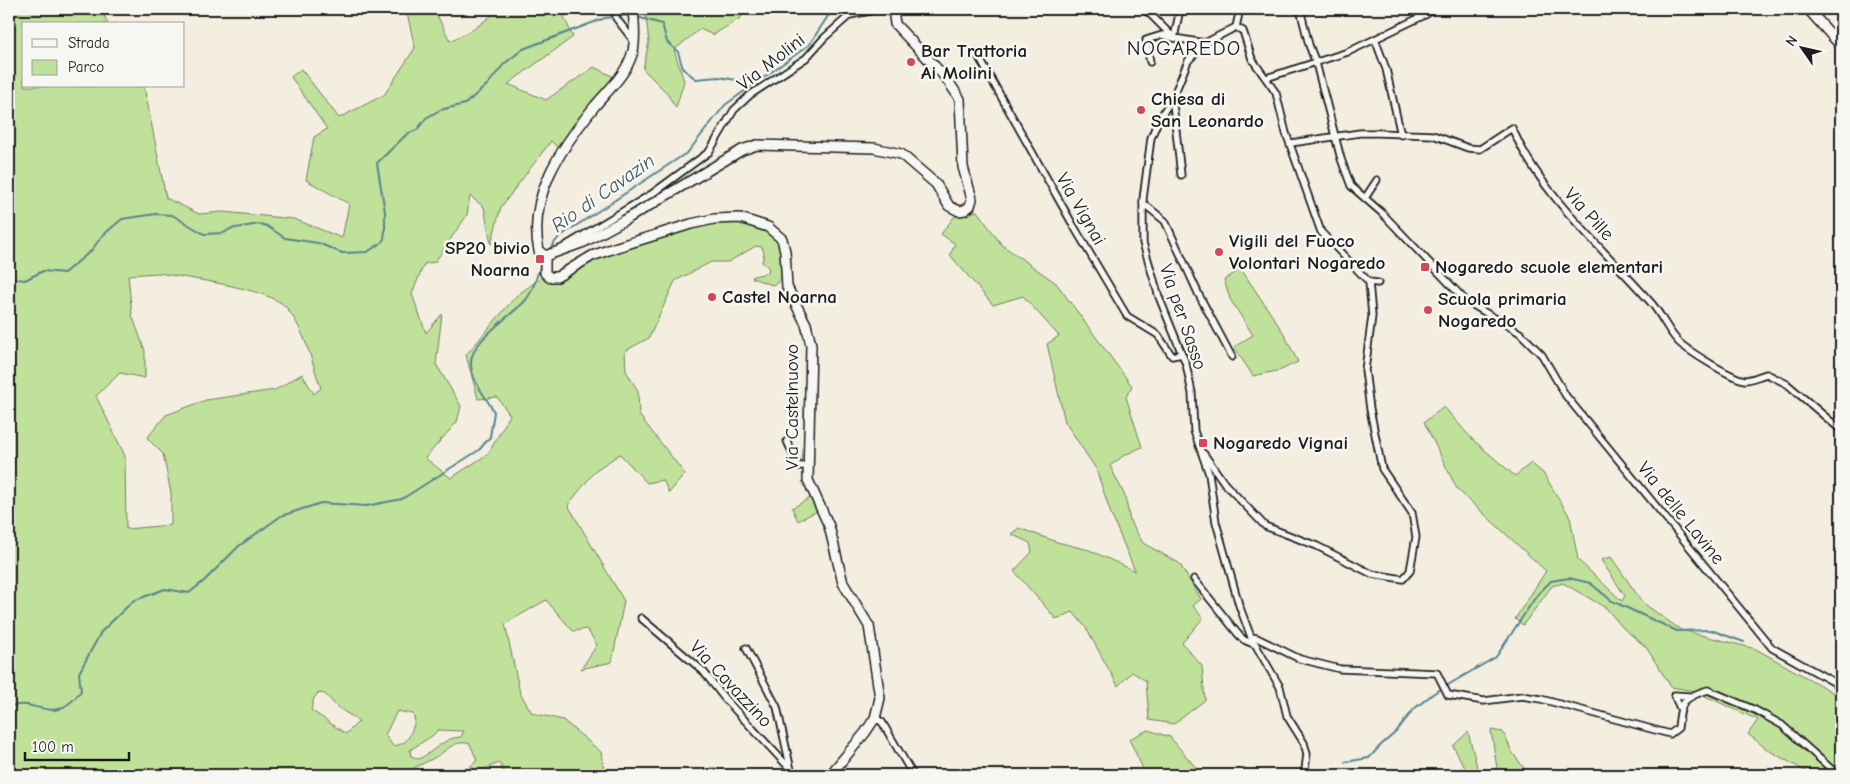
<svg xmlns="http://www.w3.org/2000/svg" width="1850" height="784" viewBox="0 0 1850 784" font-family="'Comic Neue',sans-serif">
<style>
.green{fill:#c0e19a;stroke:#6e7e5b;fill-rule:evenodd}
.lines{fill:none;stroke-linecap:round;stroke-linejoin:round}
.stream{stroke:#56848e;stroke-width:2}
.street-casing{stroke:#1c1c1c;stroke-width:9}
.secondary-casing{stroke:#1c1c1c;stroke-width:12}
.street{stroke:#f6f6f2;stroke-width:5.5}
.secondary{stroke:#f6f6f2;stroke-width:9}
.poi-dot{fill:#d1495b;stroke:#f6f6f2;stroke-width:2}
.labels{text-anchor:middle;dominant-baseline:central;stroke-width:5;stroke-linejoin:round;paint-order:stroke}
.poi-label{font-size:19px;font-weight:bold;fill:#1c1c1c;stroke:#f6f6f2;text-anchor:start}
.street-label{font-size:19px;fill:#1c1c1c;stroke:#f6f6f2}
.water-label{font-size:20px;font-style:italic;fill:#3e595e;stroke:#f6f6f2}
.quarter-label{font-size:21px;letter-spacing:1px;fill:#1c1c1c;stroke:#f6f6f2}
</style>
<rect width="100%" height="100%" fill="#f4eee1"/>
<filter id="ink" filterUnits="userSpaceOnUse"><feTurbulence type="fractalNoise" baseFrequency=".02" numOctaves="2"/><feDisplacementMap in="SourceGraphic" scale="10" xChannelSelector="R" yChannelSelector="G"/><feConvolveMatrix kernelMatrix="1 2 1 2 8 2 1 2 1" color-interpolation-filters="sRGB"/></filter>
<g filter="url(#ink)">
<g class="green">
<path d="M9,9H101L108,24H24V86H144L166,198L199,214L223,212L294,219L342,238L349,204L306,180L314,137L327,129L291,77L301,69L339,118L384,95L415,48L406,9H434L450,41L474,29L500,9H573L564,17L573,37L508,84L546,100L594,67L616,78L557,147L551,141L501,207L491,244L484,207L470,196L467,215L435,262L424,264L412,294L426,333L442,314L436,364L461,406L457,422L425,458L451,478L488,454L510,415L497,397L478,399L466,355L516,296L541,278H556L593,258L712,222H737L761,229L777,238L783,250L781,278L777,283L772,285L752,278L753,276L768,273L769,268L762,262L764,253L762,247L756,246L728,262H711L675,281L649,338L625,351L626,371L638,391L639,415L685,474L669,493L663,480L647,483L620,454L596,470L568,505L624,601L612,662L581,669L597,645L587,629L573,631L546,600L505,624L520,693L532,713L563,720L601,752L604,769L609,775H493L504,771L499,763L475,773L468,769L477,760L470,744C454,739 447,751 434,758C427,762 419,765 412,769L418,775H9ZM158,273C185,278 269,288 286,307C305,330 311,360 321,388L314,394L302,374L275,390L206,400L166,415L147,438L163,454L171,493V525L126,529L125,456L96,396L120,373L145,378V351L132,315L128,275ZM318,693L325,694L337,707L359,721L346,734L311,710L314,698ZM397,711L413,714L415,721C410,735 409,744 393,746L385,735ZM438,730L464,731L461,737C444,737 434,752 419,759L411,756L410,750L432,736Z"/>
<polygon points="645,9 749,9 739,19 713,35 700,29 674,50 684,81 676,108 666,92 643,69 649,42"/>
<polygon points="977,211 1002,245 1056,283 1132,386 1126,397 1142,447 1123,456 1110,466 1125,496 1130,521 1143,543 1179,563 1201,599 1193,606 1203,618 1182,643 1202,666 1205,700 1174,724 1149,720 1146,681 1132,672 1118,686 1086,628 1073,612 1056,619 1014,571 1032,552 1030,543 1011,534 1019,528 1057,542 1089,550 1135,571 1111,514 1096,469 1065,422 1047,344 1059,336 1023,296 993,305 950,255 955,244 941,234 954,217"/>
<polygon points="1241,269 1283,332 1298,362 1281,370 1253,376 1234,347 1253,335 1230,299 1224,280"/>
<polygon points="1444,407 1472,439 1515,476 1531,463 1543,473 1570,517 1578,560 1622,601 1625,596 1601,560 1611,557 1643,603 1681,630 1756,649 1841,697 1841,775 1812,775 1768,750 1748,734 1758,720 1694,691 1671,687 1646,647 1623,628 1606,608 1563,583 1552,586 1523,625 1515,619 1546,571 1457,489 1424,422"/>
<polygon points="810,498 817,511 798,521 792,508"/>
<polygon points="1148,730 1170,737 1202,775 1146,775 1129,739"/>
<polygon points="1491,730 1503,732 1512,752 1529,775 1546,770 1550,775 1490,775 1497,768"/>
<polygon points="1468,732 1478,771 1482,775 1469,775 1453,746"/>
</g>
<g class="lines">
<g class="stream">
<polyline points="637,17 662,24 667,42 678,52 683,69 696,79 718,77 756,83"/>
<polyline points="547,252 559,237 688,152 725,105 809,45 828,16 830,9"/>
<polyline points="9,278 25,280 43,271 64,273 91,251 102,236 122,219 156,214 172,215 204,234 224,233 230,229 259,224 267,226 285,238 318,243 342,253 367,252 380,244 384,239 385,230 385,212 377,163 407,134 417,130 426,118 440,110 465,104 488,84 504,64 523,49 605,18 630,15"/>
<path d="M9,707C37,696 52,729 81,691L79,673L101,632L133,601L165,589L189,593L204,581L239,546L281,516L321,503L366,506L402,499L479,450L490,437L494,412C486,396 472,383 471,364C469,342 511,316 525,301C535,289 536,276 542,262"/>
<polyline points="1345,762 1369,758 1381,745 1396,732 1414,709 1434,693 1496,657 1537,595 1551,581 1569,578 1590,583 1612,601 1677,631 1711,630 1744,642"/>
</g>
<defs>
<g id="street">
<polyline points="616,9 616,18 633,40"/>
<polyline points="1145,9 1174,38 1205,43"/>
<polyline points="1300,9 1309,45 1316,63 1341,159 1351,186 1382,213 1466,301 1520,333 1542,355 1566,396 1772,648 1841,686"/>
<polyline points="1236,27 1205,43 1188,61 1174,95 1157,123 1151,138 1143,199 1143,243 1159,297 1186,364 1192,393 1194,431 1209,474 1216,522 1239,605 1251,637 1280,687 1287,716 1304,743 1307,754 1305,770 1301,775"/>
<polyline points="1236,27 1243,31 1252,59 1276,93 1286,133 1321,232 1369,282 1378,283"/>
<polyline points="1236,27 1240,9"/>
<polyline points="1375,39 1386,69 1401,135"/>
<polyline points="976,52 1073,225 1127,316 1158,335 1172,356 1182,354"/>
<polyline points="1150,62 1146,40 1162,35 1174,38 1180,9"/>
<polyline points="1266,78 1348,52 1427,14"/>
<polyline points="1173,104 1181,175"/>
<path d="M1291,143L1360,133H1378L1433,135L1468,148L1480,149L1512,128C1543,199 1603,247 1653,305C1663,317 1670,336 1682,345C1694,354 1731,378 1745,380C1752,380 1761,375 1767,374L1787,384L1841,430"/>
<polyline points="1365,198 1377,180"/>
<polyline points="1143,203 1165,221 1199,295 1232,357"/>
<polyline points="565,246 653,193 709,152 734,110 750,95 806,58 824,38 850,15 880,9"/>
<polyline points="787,441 798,466 809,466"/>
<polyline points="1204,454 1225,484 1265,526 1317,546 1372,574 1403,579 1410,571 1416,537 1412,513 1382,469 1370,409 1365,370 1372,316 1369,282"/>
<polyline points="1194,579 1238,634 1244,640 1256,645"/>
<polyline points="641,618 703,671 725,699 796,775"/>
<path d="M1251,637L1257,638L1300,659L1340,669L1437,673L1448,695L1484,701L1522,696L1541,699L1670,734L1678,728C1681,701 1682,698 1708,690L1755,710L1782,725L1838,775"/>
<polyline points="746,648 777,707 791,770"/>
<polyline points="1680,708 1674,695 1689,696"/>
<polyline points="875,718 882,722 913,775"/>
</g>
<g id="secondary">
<path d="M633,9C634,22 636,37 633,51C627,74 609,89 594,107C562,147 527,196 539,251L545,256L584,242L630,217L742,150L757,145L874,148L901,154L936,184L949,206L959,211L965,210L970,206L972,199L963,167L960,99L946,78L895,24L893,9"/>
<polyline points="1808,9 1841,46"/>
<polyline points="545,256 545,273 549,277 557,277 592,256 614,248 691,224 714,219 740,218 768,227 782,239 785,251 787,287 806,324 811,345 808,480 829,526 843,583 869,626 880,698 875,718 865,733 830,775"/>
</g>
</defs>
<use href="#street" class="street-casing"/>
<use href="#secondary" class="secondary-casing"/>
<use href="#street" class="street"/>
<use href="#secondary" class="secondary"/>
</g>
</g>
<g class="poi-dot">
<circle cx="911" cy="62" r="5"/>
<circle cx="1141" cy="110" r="5"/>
<circle cx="1219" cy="252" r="5"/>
<rect x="535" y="254" width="10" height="10" rx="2.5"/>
<rect x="1420" y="262" width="10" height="10" rx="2.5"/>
<circle cx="712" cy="297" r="5"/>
<circle cx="1428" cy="310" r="5"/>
<rect x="1198" y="438" width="10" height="10" rx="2.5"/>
</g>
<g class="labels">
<g class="poi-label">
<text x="921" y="51">Bar Trattoria<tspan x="921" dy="22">Ai Molini</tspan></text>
<text x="1151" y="99">Chiesa di<tspan x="1151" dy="22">San Leonardo</tspan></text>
<text x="1229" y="241">Vigili del Fuoco<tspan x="1229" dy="22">Volontari Nogaredo</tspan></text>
<text x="530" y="248" text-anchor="end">SP20 bivio<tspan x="530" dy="22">Noarna</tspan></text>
<text x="1435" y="267">Nogaredo scuole elementari</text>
<text x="722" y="297">Castel Noarna</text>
<text x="1438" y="299">Scuola primaria<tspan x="1438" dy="22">Nogaredo</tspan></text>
<text x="1213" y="443">Nogaredo Vignai</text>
</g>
<g class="street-label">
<text transform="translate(771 62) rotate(-38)">Via Molini</text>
<text transform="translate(1081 209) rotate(60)">Via Vignai</text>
<text transform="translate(1589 214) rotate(48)">Via Pille</text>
<text transform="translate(1183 317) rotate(71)">Via per Sasso</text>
<text transform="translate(792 407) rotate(-90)">Via Castelnuovo</text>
<text transform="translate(1681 513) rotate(51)">Via delle Lavine</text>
<text transform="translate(731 684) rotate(47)">Via Cavazzino</text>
</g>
<g class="water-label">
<text transform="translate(603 193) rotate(-35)">Rio di Cavazin</text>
</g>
<g class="quarter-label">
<text x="1184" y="48">NOGAREDO</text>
</g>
</g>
<rect width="1850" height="784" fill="none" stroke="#f6f6f2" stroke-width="30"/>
<rect x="15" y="15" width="1820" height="754" fill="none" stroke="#1c1c1c" stroke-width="2" filter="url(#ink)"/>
<rect x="22" y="22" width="162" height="65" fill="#f6f6f2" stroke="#9f9f9c"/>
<rect x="32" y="39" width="25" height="8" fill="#f6f6f2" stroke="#9f9f9c"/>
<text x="68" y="48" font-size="15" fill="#1c1c1c">Strada</text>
<rect x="32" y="60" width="25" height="15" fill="#c0e19a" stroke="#9f9f9c"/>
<text x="68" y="72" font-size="15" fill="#1c1c1c">Parco</text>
<g transform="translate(1802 48) rotate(304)" stroke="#f6f6f2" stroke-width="4" paint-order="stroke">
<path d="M0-4L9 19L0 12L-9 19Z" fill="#1c1c1c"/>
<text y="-8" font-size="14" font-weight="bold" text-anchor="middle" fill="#1c1c1c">N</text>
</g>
<path d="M25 752v8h104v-8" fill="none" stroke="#1c1c1c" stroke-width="2.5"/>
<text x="32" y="752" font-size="15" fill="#1c1c1c" stroke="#f6f6f2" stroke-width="4" paint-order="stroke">100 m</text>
</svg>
